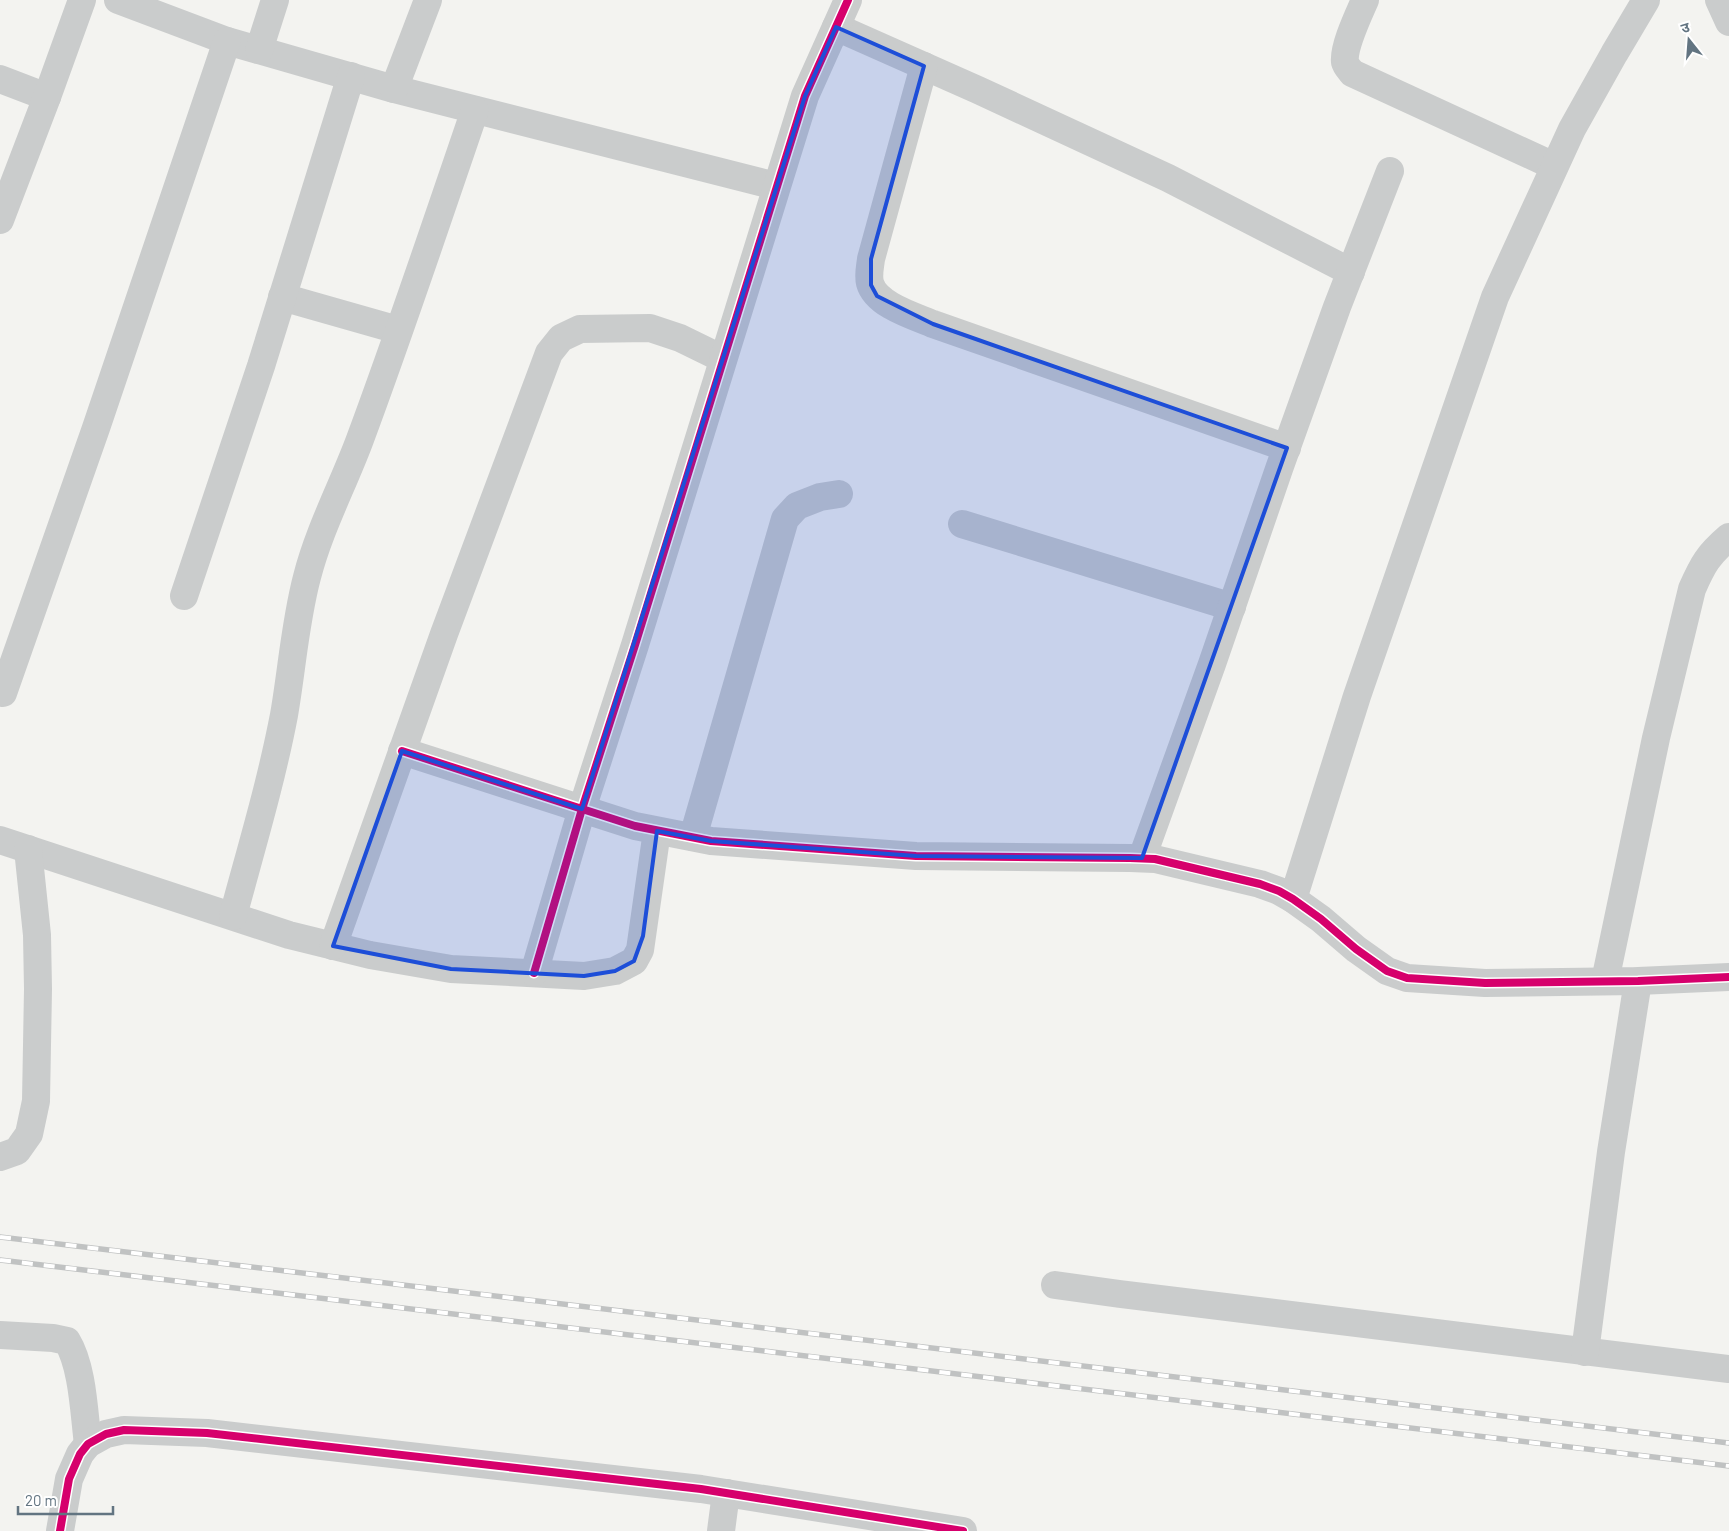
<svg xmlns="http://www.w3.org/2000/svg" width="1729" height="1531" viewBox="0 0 1729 1531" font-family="Barlow,'Noto Sans Devanagari',sans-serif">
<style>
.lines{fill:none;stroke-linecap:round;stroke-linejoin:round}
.street{stroke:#cacccc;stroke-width:28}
.rail-casing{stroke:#c0c2c2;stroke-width:5.5}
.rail{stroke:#fff;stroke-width:4;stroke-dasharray:11;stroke-linecap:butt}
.cycleway-casing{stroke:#fff;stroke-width:11}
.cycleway{stroke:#d6006c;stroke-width:8}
.marked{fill:#1d4ed8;fill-opacity:0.2;stroke:#1d4ed8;stroke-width:4;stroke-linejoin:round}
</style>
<rect width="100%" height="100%" fill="#f3f3f0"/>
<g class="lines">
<g class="street">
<polyline points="118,0 227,41 394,89 776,186"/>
<path d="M1365,0C1359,14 1343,47 1345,62C1346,66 1350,70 1352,73L1554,166"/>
<polyline points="1719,0 1729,22"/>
<polyline points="836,27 978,90 1168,178 1351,272"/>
<polyline points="259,50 275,0"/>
<path d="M924,66L871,259C870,268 868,275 870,283C876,305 914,316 933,324L1287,448"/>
<polyline points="0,79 47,97"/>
<polyline points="394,89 428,0"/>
<polyline points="0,220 47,97 82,0"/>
<polyline points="282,297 398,330"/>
<polyline points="962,524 1232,607"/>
<polyline points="184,596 261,366 351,76"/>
<polyline points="3,693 96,428 227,41"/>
<polyline points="402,751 635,826 711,841 916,856 1130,858 1155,859 1260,884 1279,891 1293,899 1321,919 1356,949 1387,971 1407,978 1485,983 1638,981 1729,977"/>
<polyline points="693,837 785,519 797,506 820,497 839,494"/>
<polyline points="0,840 289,935 370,955 451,969 584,976 615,971 634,961 640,950 657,831"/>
<polyline points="1142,858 1212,664 1279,469 1337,307 1390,171"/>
<polyline points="1293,899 1357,696 1495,297 1572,129 1614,54 1646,0"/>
<path d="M233,916C251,849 271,783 284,715C292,669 295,622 307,577C319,530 342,487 359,442C400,332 437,221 475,110"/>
<polyline points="333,946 444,634 549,353 561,338 580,329 650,328 680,338 723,359"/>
<polyline points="534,973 582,809 635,645 805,96 848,0"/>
<path d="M1605,981L1656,738L1692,589C1703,564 1708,555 1729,537"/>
<polyline points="0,1157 17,1151 29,1134 36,1101 38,989 37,935 28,849"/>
<polyline points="1055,1285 1120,1294 1729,1369"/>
<path d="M0,1335L53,1338L67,1341C83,1367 84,1414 88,1444"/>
<polyline points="1585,1352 1611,1152 1638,981"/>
<polyline points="60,1531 69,1479 80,1454 88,1444 106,1434 124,1430 207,1433 701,1489 963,1531"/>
<polyline points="721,1531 726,1493"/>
</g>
<defs>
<g id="rail">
<polyline points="0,1237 1729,1443"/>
<polyline points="0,1260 1729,1466"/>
</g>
</defs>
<use href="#rail" class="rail-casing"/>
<use href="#rail" class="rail"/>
<defs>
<g id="cycleway">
<polyline points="402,751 635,826 711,841 916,856 1130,858 1155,859 1260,884 1279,891 1293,899 1321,919 1356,949 1387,971 1407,978 1485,983 1638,981 1729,977"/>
<polyline points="534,973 582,809 635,645 805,96 848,0"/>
<polyline points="60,1531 69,1479 80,1454 88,1444 106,1434 124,1430 207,1433 701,1489 963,1531"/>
</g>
</defs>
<use href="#cycleway" class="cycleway-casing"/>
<use href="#cycleway" class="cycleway"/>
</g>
<path class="marked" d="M836,27L924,66L871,259V285L877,296L933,324L1287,448L1142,858L916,856L711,841L657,831L643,936L634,961L615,971L584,976L451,969L333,946L402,751L582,809L805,96Z"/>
<g transform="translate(1689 40) rotate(343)" stroke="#ffffff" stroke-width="4" paint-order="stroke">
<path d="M0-4L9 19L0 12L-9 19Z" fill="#627481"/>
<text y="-8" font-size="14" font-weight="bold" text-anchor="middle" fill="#627481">उ</text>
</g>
<path d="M18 1506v8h95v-8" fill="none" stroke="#627481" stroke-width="2.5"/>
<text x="25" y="1506" font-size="15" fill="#627481" stroke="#ffffff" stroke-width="4" paint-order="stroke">20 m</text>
</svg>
